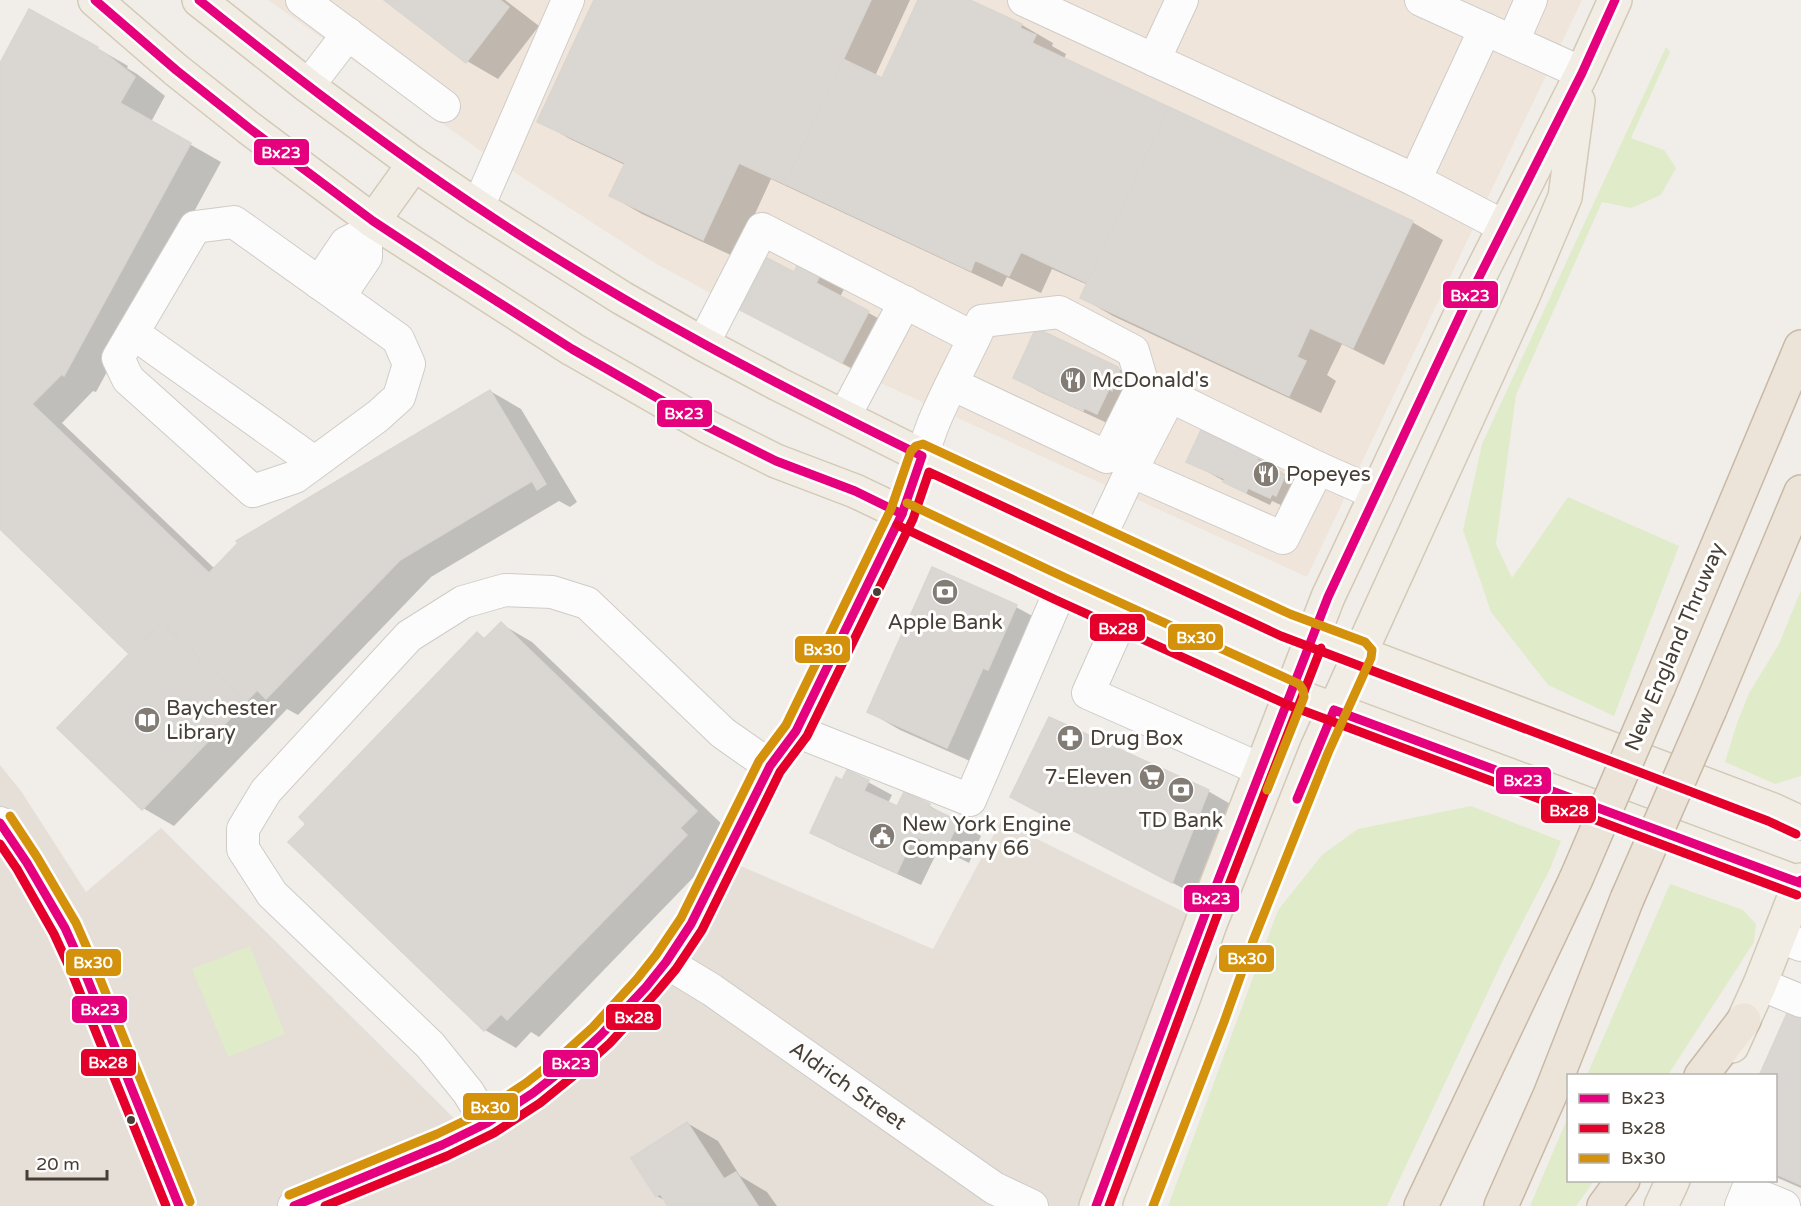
<svg xmlns="http://www.w3.org/2000/svg" width="1801" height="1206" viewBox="0 0 1801 1206" font-family="'Varela Round',sans-serif">
<style>
.residential{fill:#e5dfd7}
.commercial{fill:#f0e5da}
.green{fill:#e0ebca}
.shadow{fill:#0003}
.building{fill:#dad7d3;stroke:#d9d5d0;stroke-width:1.5}
.lines{fill:none;stroke-linecap:round;stroke-linejoin:round}
.minor-casing{stroke:#cfccc8;stroke-width:34}
.major-casing{stroke:#d3c9b7;stroke-width:36}
.highway-casing{stroke:#c8b9a6;stroke-width:36}
.minor{stroke:#fdfcfc;stroke-width:32}
.major{stroke:#f1ece4;stroke-width:33}
.highway{stroke:#ece4d9;stroke-width:33}
.highway-bridge-casing{stroke:#c8b9a6;stroke-width:36;stroke-linecap:butt}
.highway-bridge{stroke:#ece4d9;stroke-width:33}
.bus-1-casing{stroke:#fff;stroke-width:14}
.bus-2-casing{stroke:#fff;stroke-width:14}
.bus-3-casing{stroke:#fff;stroke-width:14}
.bus-1{stroke:#e5007d;stroke-width:9}
.bus-2{stroke:#e4002b;stroke-width:9}
.bus-3{stroke:#d4910b;stroke-width:9}
.bus-dot{fill:#473f36;stroke:#fff;stroke-width:2}
.labels{text-anchor:middle;dominant-baseline:central;stroke-width:6;stroke-linejoin:round;paint-order:stroke}
.poi-label{font-size:21px;fill:#473f36;stroke:#fff;text-anchor:start}
.street-label{font-size:21px;fill:#473f36;stroke:#fff}
.line-badge{stroke:#fff;stroke-width:2}
.badge-label{font-size:16px;text-anchor:middle;font-weight:bold;fill:#fff}
</style>
<rect width="100%" height="100%" fill="#f1eeea"/>
<polygon class="residential" points="0,765 21,791 86,892 161,828 478,1142 606,1048 736,864 933,949 1001,821 1188,914 1078,1206 0,1206"/>
<polygon class="commercial" points="268,0 1582,0 1307,577 854,371 653,262 478,149"/>
<g class="green">
<polygon points="1666,47 1670,52 1631,138 1664,150 1676,168 1661,195 1631,208 1602,202 1516,395 1496,544 1512,578 1568,497 1679,546 1614,716 1548,685 1491,612 1463,530 1482,444"/>
<polygon points="1801,590 1801,776 1775,784 1725,762 1737,723 1749,693 1779,644"/>
<polygon points="1471,806 1561,841 1550,869 1503,960 1387,1206 1168,1206 1278,910 1322,855 1358,829"/>
<polygon points="1670,884 1743,910 1756,924 1754,942 1668,1075 1587,1075"/>
<polygon points="250,946 285,1034 228,1057 192,969"/>
<polygon points="1568,1117 1568,1180 1594,1181 1576,1206 1530,1206"/>
</g>
<g class="shadow">
<polygon points="386,0 505,0 539,26 498,79 467,61"/>
<polygon points="596,0 910,0 875,76 883,80 920,0 967,0 1022,25 1053,43 1052,46 1066,54 1064,59 1412,222 1443,240 1384,365 1342,344 1327,375 1336,381 1321,413 1113,316 1082,298 1088,285 1052,269 1041,293 1007,277 1002,287 771,179 735,257 642,214 611,196 625,165 570,139 539,121"/>
<polygon points="97,48 128,66 127,68 137,74 165,96 151,122 221,162 96,392 93,391 62,423 215,569 490,391 521,409 577,502 570,507 559,501 431,577 298,715 287,709 174,826 143,808 131,653 0,527 0,66"/>
<polygon points="801,260 846,285 840,297 892,326 866,376 742,310 795,274"/>
<polygon points="1117,368 1142,382 1107,423 1038,391 1015,377"/>
<polygon points="1202,432 1258,458 1305,487 1294,511 1272,501 1270,505 1249,495 1188,461"/>
<polygon points="1016,607 1047,624 979,765 900,730 869,712"/>
<polygon points="501,624 532,642 727,829 710,847 717,853 539,1037 531,1032 516,1048 485,1030 478,634 486,639"/>
<polygon points="843,782 868,782 892,795 888,803 898,808 904,794 930,806 981,836 969,863 939,848 921,885 836,846 812,832"/>
<polygon points="1208,791 1239,809 1203,899 1043,814"/>
<polygon points="1801,1019 1801,1188 1776,1177 1776,1076"/>
<polygon points="687,1123 718,1141 740,1176 767,1192 777,1206 670,1206 666,1201 657,1196"/>
</g>
<g class="building">
<polygon points="384,0 500,0 509,7 466,63"/>
<polygon points="594,0 871,0 785,184 739,163 703,240 609,196 625,163 537,122"/>
<polygon points="918,0 970,0 1022,24 1020,28 1036,35 1032,43 1169,107 1087,283 1021,252 1009,276 975,260 971,271 785,184 843,59 882,78"/>
<polygon points="29,9 98,47 97,49 106,54 135,77 120,103 191,143 64,376 62,374 32,404 209,573 238,543 236,541 490,390 546,484 537,490 532,481 400,560 266,699 257,690 246,702 161,621 129,654 0,529 0,63"/>
<polygon points="1169,107 1413,221 1353,348 1310,328 1297,357 1306,361 1289,396 1080,298"/>
<polygon points="767,258 794,272 801,258 823,270 816,283 869,311 842,363 740,310"/>
<polygon points="1036,328 1118,367 1120,373 1112,391 1109,389 1097,414 1084,408 1083,411 1013,378"/>
<polygon points="1201,430 1259,456 1257,460 1282,472 1281,474 1285,476 1276,496 1272,494 1270,498 1248,488 1246,493 1223,482 1225,479 1186,462"/>
<polygon points="932,567 1017,605 988,670 983,668 947,748 867,712"/>
<polygon points="161,621 246,702 142,810 57,728"/>
<polygon points="501,622 697,811 680,828 687,835 507,1020 501,1014 484,1031 288,842 306,824 299,817 477,632 484,639"/>
<polygon points="1049,717 1209,790 1172,883 1010,797"/>
<polygon points="847,770 869,780 864,791 897,806 904,792 930,804 929,807 959,821 945,850 914,836 897,873 810,833 836,777 842,780"/>
<polygon points="1788,1011 1801,1017 1801,1185 1776,1174 1776,1076 1759,1076"/>
<polygon points="687,1122 724,1179 736,1172 758,1206 668,1206 660,1194 656,1197 631,1158"/>
</g>
<g class="lines">
<defs>
<g id="minor">
<polyline points="302,0 444,106"/>
<polyline points="1024,0 1415,180 1505,227"/>
<polyline points="1421,0 1582,73"/>
<polyline points="1513,41 1531,0"/>
<polyline points="1154,60 1182,0"/>
<polyline points="308,86 348,34"/>
<polyline points="1415,180 1485,29"/>
<polyline points="478,207 568,0"/>
<polygon points="234,222 398,339 409,364 399,397 378,416 295,477 253,491 128,379 118,358 195,227"/>
<polyline points="319,283 346,243 366,233 366,257 339,297"/>
<polyline points="133,333 314,462"/>
<polyline points="703,344 762,229 974,338"/>
<polyline points="844,417 905,302"/>
<polyline points="1318,468 1377,494"/>
<polyline points="1099,539 1131,471 1170,396 1318,468 1283,538 1131,471"/>
<polyline points="1122,617 1088,693 1262,770"/>
<polyline points="796,731 970,800 1061,589"/>
<polyline points="0,823 27,863 65,928 83,968 179,1206"/>
<polyline points="1780,937 1801,945"/>
<path id="s1" d="M666,962L712,990L994,1188L1032,1206"/>
<polyline points="1760,984 1801,1001"/>
<polyline points="487,1123 468,1092 430,1045 272,894 243,849 243,829 266,791 409,636 463,602 505,590 552,592 587,603 723,733 770,766"/>
<path d="M294,1206C375,1173 460,1144 532,1093C593,1051 654,987 691,922C720,873 742,821 768,770C776,755 790,743 798,727C829,669 857,608 886,548C906,507 918,464 934,422C948,388 967,355 982,321L1059,312L1133,351L1143,385L1107,457L952,384"/>
<polyline points="1741,1206 1747,1191 1784,1206"/>
</g>
<g id="major">
<polyline points="95,0 176,70 249,128 373,221 572,349 708,427 776,461 855,491 1061,589 1292,694 1801,884"/>
<polyline points="199,0 308,86 414,164 478,207 622,298 703,344 778,384 922,456 1285,625 1773,810 1801,823"/>
<polyline points="373,221 414,164"/>
<polyline points="1732,1046 1760,984 1801,880"/>
<polyline points="1096,1206 1207,909 1328,597 1464,307 1582,73 1615,0"/>
<polyline points="1140,1206 1213,1018 1242,937 1317,748 1523,296 1565,197 1578,101"/>
<polyline points="1661,1206 1673,1180"/>
</g>
<g id="highway">
<polyline points="1658,688 1801,347"/>
<polyline points="1710,709 1801,492"/>
<polyline points="1701,1076 1744,1020"/>
<polyline points="1421,1206 1576,879"/>
<polyline points="1501,1206 1550,1095 1627,899"/>
<polyline points="1604,1206 1623,1180"/>
</g>
</defs>
<use href="#minor" class="minor-casing"/>
<use href="#major" class="major-casing"/>
<use href="#highway" class="highway-casing"/>
<use href="#minor" class="minor"/>
<use href="#major" class="major"/>
<use href="#highway" class="highway"/>
<defs>
<g id="highway-bridge">
<polyline points="1576,879 1658,688"/>
<polyline points="1627,899 1710,709"/>
</g>
</defs>
<use href="#highway-bridge" class="highway-bridge-casing"/>
<use href="#highway-bridge" class="highway-bridge"/>
<defs>
<g id="bus-1">
<polyline points="95,0 176,70 249,128 373,221 446,269 572,349 708,427 776,461 855,491 902,514"/>
<path d="M199,0C296,78 394,153 498,221C633,310 777,385 922,456L902,514L796,731L770,766L691,924L666,962L646,987L601,1035L570,1064L533,1093L487,1123L442,1145L294,1206"/>
<polyline points="1297,799 1334,710 1800,883 1801,880"/>
<polyline points="0,823 27,863 65,928 83,968 179,1206"/>
<polyline points="1096,1206 1207,909 1328,597 1464,307 1582,73 1615,0"/>
</g>
<g id="bus-2">
<polyline points="897,525 1056,600 1288,705 1797,895"/>
<polyline points="0,844 17,869 54,934 72,973 166,1206"/>
<polyline points="325,1206 447,1156 494,1133 540,1103 577,1073 610,1043 655,994 676,969 702,930 780,772 807,736 913,519 929,472 1281,636 1768,821 1796,834"/>
<polyline points="1109,1206 1218,913 1321,648"/>
</g>
<g id="bus-3">
<polyline points="907,503 1066,578 1299,684 1303,690 1304,697 1267,790"/>
<polyline points="10,816 37,857 76,923 94,964 190,1202"/>
<polyline points="289,1195 437,1134 481,1113 526,1083 562,1055 593,1027 637,979 656,955 681,918 759,761 786,725 891,509 911,451 916,446 923,444 1290,614 1365,642 1372,650 1371,658 1328,753 1253,941 1224,1022 1153,1206"/>
</g>
</defs>
<use href="#bus-1" class="bus-1-casing"/>
<use href="#bus-2" class="bus-2-casing"/>
<use href="#bus-3" class="bus-3-casing"/>
<use href="#bus-1" class="bus-1"/>
<use href="#bus-2" class="bus-2"/>
<use href="#bus-3" class="bus-3"/>
</g>
<defs>
<symbol id="restaurant-disc" viewBox="-11 -11 22 22"><circle r="9.5" fill="#827c75" stroke="#fff"/><path d="M-5-6h1v4h1v-4h1v4h1v-4h1v5L-1.5 .5V6h-2V.5L-5-1ZM5-6V6H3V1.5H1.5Q1.5-4 5-6Z" fill="#fff"/></symbol>
<symbol id="bank-disc" viewBox="-11 -11 22 22"><circle r="9.5" fill="#827c75" stroke="#fff"/><path d="M-6-4H6V4H-6ZM0-2.3a2.3 2.3 0 1 0 0 4.6a2.3 2.3 0 1 0 0-4.6Z" fill="#fff"/></symbol>
<symbol id="library-disc" viewBox="-11 -11 22 22"><circle r="9.5" fill="#827c75" stroke="#fff"/><path d="M-6-4Q-3-5.5-.7-3.5V5Q-3 3-6 4ZM6-4Q3-5.5 .7-3.5V5Q3 3 6 4Z" fill="#fff"/></symbol>
<symbol id="pharmacy-disc" viewBox="-11 -11 22 22"><circle r="9.5" fill="#827c75" stroke="#fff"/><path d="M-2-6h4v4h4v4h-4v4h-4v-4h-4v-4h4Z" fill="#fff"/></symbol>
<symbol id="supermarket-disc" viewBox="-11 -11 22 22"><circle r="9.5" fill="#827c75" stroke="#fff"/><path d="M-6-5.5h2.5l.6 2H6L4.5 2H-2.5L-4.4-4H-6ZM-1.5 3.2a1.3 1.3 0 1 0 .1 0ZM3 3.2a1.3 1.3 0 1 0 .1 0Z" fill="#fff"/></symbol>
<symbol id="civic-disc" viewBox="-11 -11 22 22"><circle r="9.5" fill="#827c75" stroke="#fff"/><path d="M-.6-6.5H3V-4.5H.6V-3L4-1V1h2V6H-6V1h2V-1L-.6-3ZM-1.2 2.5V6h2.4V2.5Z" fill="#fff"/></symbol>
</defs>
<g fill-rule="evenodd">
<use href="#restaurant-disc" x="1058" y="365" width="30" height="30"/>
<use href="#restaurant-disc" x="1251" y="459" width="30" height="30"/>
<use href="#bank-disc" x="930" y="577" width="30" height="30"/>
<use href="#library-disc" x="132" y="705" width="30" height="30"/>
<use href="#pharmacy-disc" x="1055" y="723" width="30" height="30"/>
<use href="#supermarket-disc" x="1137" y="762" width="30" height="30"/>
<use href="#bank-disc" x="1166" y="775" width="30" height="30"/>
<use href="#civic-disc" x="867" y="821" width="30" height="30"/>
</g>
<g class="bus-dot">
<circle cx="877" cy="592" r="5"/>
<circle cx="131" cy="1120" r="5"/>
</g>
<g class="labels">
<g class="poi-label">
<text x="1092" y="380">McDonald's</text>
<text x="1286" y="474">Popeyes</text>
<text x="945" y="622" text-anchor="middle">Apple Bank</text>
<text x="166" y="708">Baychester<tspan x="166" dy="24">Library</tspan></text>
<text x="1090" y="738">Drug Box</text>
<text x="1132" y="777" text-anchor="end">7-Eleven</text>
<text x="1181" y="820" text-anchor="middle">TD Bank</text>
<text x="902" y="824">New York Engine<tspan x="902" dy="24">Company 66</tspan></text>
</g>
<g class="street-label">
<text transform="translate(1675 647) rotate(-67)">New England Thruway</text>
<text stroke="none"><textPath href="#s1" startOffset="220">Aldrich Street</textPath></text>
</g>
</g>
<g class="line-badge">
<rect x="253" y="138" width="57" height="28" rx="6" fill="#e5007d"/>
<rect x="1442" y="280" width="57" height="29" rx="6" fill="#e5007d"/>
<rect x="656" y="399" width="57" height="29" rx="6" fill="#e5007d"/>
<rect x="1089" y="613" width="57" height="29" rx="6" fill="#e4002b"/>
<rect x="1167" y="623" width="57" height="28" rx="6" fill="#d4910b"/>
<rect x="794" y="635" width="57" height="29" rx="6" fill="#d4910b"/>
<rect x="1495" y="766" width="57" height="29" rx="6" fill="#e5007d"/>
<rect x="1540" y="795" width="57" height="29" rx="6" fill="#e4002b"/>
<rect x="1183" y="884" width="57" height="29" rx="6" fill="#e5007d"/>
<rect x="1218" y="944" width="57" height="29" rx="6" fill="#d4910b"/>
<rect x="65" y="948" width="57" height="29" rx="6" fill="#d4910b"/>
<rect x="71" y="995" width="57" height="29" rx="6" fill="#e5007d"/>
<rect x="605" y="1003" width="57" height="28" rx="6" fill="#e4002b"/>
<rect x="80" y="1048" width="57" height="29" rx="6" fill="#e4002b"/>
<rect x="542" y="1049" width="57" height="29" rx="6" fill="#e5007d"/>
<rect x="462" y="1092" width="57" height="29" rx="6" fill="#d4910b"/>
</g>
<g class="badge-label">
<text x="281" y="158">Bx23</text>
<text x="1470" y="301">Bx23</text>
<text x="684" y="419">Bx23</text>
<text x="1118" y="634">Bx28</text>
<text x="1196" y="643">Bx30</text>
<text x="823" y="655">Bx30</text>
<text x="1523" y="786">Bx23</text>
<text x="1569" y="816">Bx28</text>
<text x="1211" y="904">Bx23</text>
<text x="1247" y="964">Bx30</text>
<text x="93" y="968">Bx30</text>
<text x="100" y="1015">Bx23</text>
<text x="634" y="1023">Bx28</text>
<text x="108" y="1068">Bx28</text>
<text x="571" y="1069">Bx23</text>
<text x="490" y="1113">Bx30</text>
</g>
<rect x="1567" y="1074" width="210" height="108" fill="#ffffff" stroke="#b5b2af" stroke-width="1.5"/>
<rect x="1579" y="1094" width="30" height="9" fill="#e5007d" stroke="#b5b2af" stroke-width="1.5"/>
<text x="1621" y="1104" font-size="18" fill="#473f36">Bx23</text>
<rect x="1579" y="1124" width="30" height="9" fill="#e4002b" stroke="#b5b2af" stroke-width="1.5"/>
<text x="1621" y="1134" font-size="18" fill="#473f36">Bx28</text>
<rect x="1579" y="1154" width="30" height="9" fill="#d4910b" stroke="#b5b2af" stroke-width="1.5"/>
<text x="1621" y="1164" font-size="18" fill="#473f36">Bx30</text>
<path d="M27 1170v9h80v-9" fill="none" stroke="#473f36" stroke-width="3"/>
<text x="36" y="1170" font-size="18" fill="#473f36" stroke="#ffffff" stroke-width="4.5" paint-order="stroke">20 m</text>
</svg>
